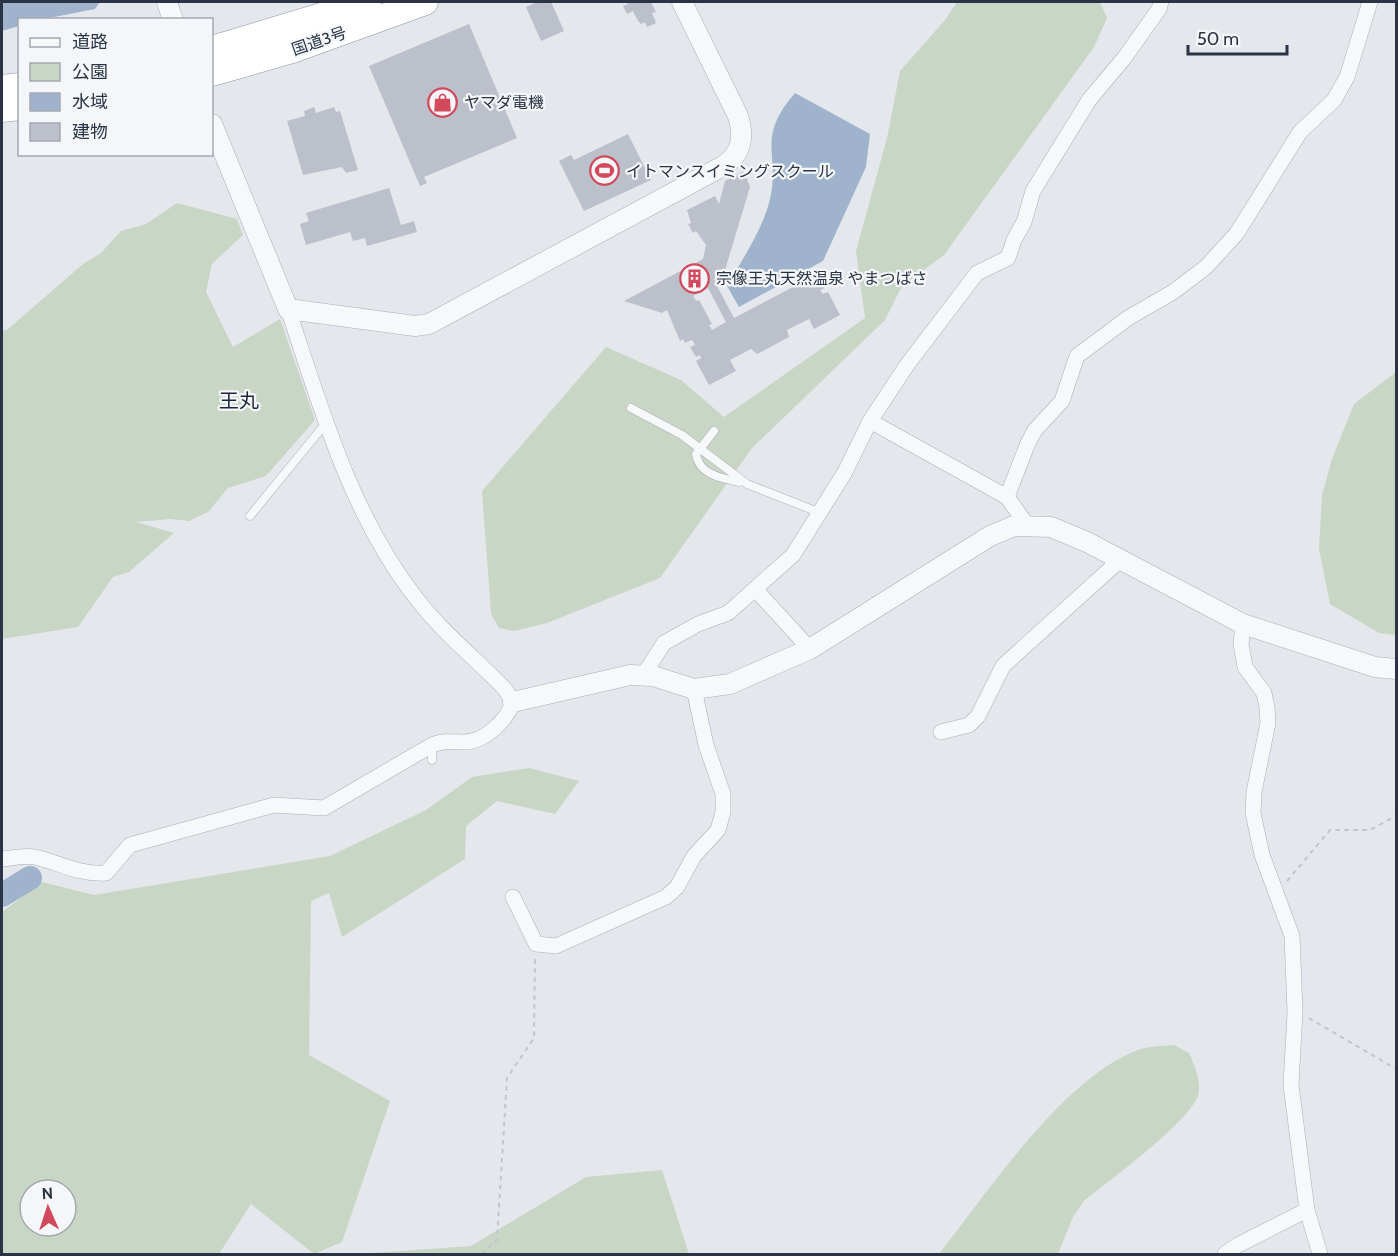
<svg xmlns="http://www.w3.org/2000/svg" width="1398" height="1256" viewBox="0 0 1398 1256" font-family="Cabin,'Noto Sans JP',sans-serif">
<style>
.green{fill:#c9d6c5;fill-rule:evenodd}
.water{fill:#9fb4cc}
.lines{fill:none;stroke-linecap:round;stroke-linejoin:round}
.river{stroke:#9fb4cc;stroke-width:24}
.building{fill:#bbc0ca;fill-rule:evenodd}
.service-casing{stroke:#a9aeb7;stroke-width:9}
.minor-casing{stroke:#a9aeb7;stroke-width:16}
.tertiary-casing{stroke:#a9aeb7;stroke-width:21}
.trunk-casing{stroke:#8b94a3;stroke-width:27}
.path{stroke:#c2c5cb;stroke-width:2;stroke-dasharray:4.5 4.5;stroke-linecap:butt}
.service{stroke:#f7f8fa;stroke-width:8}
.minor{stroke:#f7f8fa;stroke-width:15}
.tertiary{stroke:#f7f8fa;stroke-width:20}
.trunk{stroke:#fff;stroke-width:26}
.labels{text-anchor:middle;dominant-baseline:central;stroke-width:4.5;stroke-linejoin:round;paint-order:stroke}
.street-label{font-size:16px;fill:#2b3445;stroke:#f4f6f9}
.poi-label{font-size:16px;fill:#2b3445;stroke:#f4f6f9;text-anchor:start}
.quarter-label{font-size:20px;fill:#1d2536;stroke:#f4f6f9}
</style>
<rect width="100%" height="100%" fill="#e4e7ec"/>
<g class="green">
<polygon points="957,2 1100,2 1107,18 1094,47 944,255 902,286 885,320 752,448 660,578 547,623 514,631 499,628 491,614 482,491 606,347 681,380 724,417 865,318 856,251 887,138 900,71 945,20"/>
<polygon points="177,203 237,219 243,235 212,264 206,292 233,347 280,319 315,420 266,476 228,488 208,512 189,521 170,519 136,522 174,533 129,572 113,577 78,627 2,639 2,331 7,330 83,264 101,253 121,231 146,224"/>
<polygon points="1396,372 1396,635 1379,633 1330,604 1319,549 1322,495 1332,459 1354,404"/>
<path d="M529,768L579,781L555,814L497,801L466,826L465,859L342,937L329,893L311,901L309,1055L390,1101L342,1242L314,1254L251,1204L219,1254H2V912L42,882L94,895L330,856L426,810L472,777ZM30,1190H66V1226H30Z"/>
<path d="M1174,1045L1189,1053C1195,1067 1203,1084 1197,1098C1183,1127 1111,1179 1084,1201L1073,1217L1058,1254H939C987,1193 1064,1077 1138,1050C1149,1046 1162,1046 1174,1045Z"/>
<polygon points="662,1170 689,1254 358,1254 471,1246 586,1177"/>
</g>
<g class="water">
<polygon points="2,2 100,2 95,9 44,19 20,20 19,26 2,31"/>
<path d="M795,93L870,134L866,167L823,261L739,307L727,286C742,260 761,232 769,203C782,156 754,140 795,93Z"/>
</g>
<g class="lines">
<polyline class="river" points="2,895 30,878"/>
</g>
<g class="building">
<polygon points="537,2 551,2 564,31 541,41 526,7"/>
<polygon points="627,2 651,2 656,12 652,13 656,23 647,27 645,22 641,24 638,21 633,11 627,14 623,6 628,4"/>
<polygon points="469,24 517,138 424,177 427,183 420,186 369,66"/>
<polygon points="314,107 316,113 334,107 336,112 340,111 358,170 346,173 342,167 303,175 287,121 305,116 304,111"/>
<polygon points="628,134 651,180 584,211 559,161 571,155 574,160"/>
<path d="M744,171L750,187L722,280L716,284L734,318L814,276L815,279L819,277L825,288L820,290L823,294L828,292L840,315L814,329L809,319L787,330L789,337L761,352L757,354L751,349L730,360L736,371L709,385L696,361L701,358L700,355L696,357L690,347L695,345L692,340L685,343L683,339L680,341L667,310L662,313L624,301L703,259L706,245L696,231L693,233L688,224L691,223L687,210L715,196L719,204L725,181ZM708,288L726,322L712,330L709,325L712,324L699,300L696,301L693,296Z"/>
<polygon points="389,188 401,225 414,221 417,232 367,246 365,238 353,241 350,232 306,245 300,224 309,221 306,213"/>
</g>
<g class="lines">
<defs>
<g id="service">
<polyline points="631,408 682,435 747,484 818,512"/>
<path d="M714,431L696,454C699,475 722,478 739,482"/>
<polyline points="250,516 326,423"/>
<polyline points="432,745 432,760"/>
</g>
<g id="minor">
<polyline points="870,421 1007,497 1027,525"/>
<polyline points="1007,497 1028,443 1035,430 1062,401 1077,356 1128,318 1173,292 1206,267 1237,233 1300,132 1334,100 1347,77 1370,2"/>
<polyline points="755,589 810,649"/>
<polyline points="1243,624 1241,644 1245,667 1264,693 1267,707 1268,723 1254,792 1253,813 1262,855 1292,936 1295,1012 1291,1085 1307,1210 1320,1254"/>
<polyline points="644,674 664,643 698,624 728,613 793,555 845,472 870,421 907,365 977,273 1008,258 1014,240 1024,222 1033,191 1089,100 1125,57 1159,9 1161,2"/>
<polyline points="941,732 969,725 978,716 1003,666 1120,560"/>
<path d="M2,859C12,858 25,855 35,857C60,863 80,875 106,873L130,845L274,805L324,808L432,745C444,740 452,742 464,742C485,742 507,720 513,702L505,689C476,659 442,632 416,598C351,515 321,408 288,309"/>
<polyline points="513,897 536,944 556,946 666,897 677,887 694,856 718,830 723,812 723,794 706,745 694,689"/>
<polyline points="1225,1254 1238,1245 1307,1210"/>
</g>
<g id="tertiary">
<polyline points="167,2 173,20"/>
<path d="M212,124L288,309L415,326L429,324L723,166C743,153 744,136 738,116L682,2"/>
<polyline points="513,702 630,675 653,676 694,689 730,684 810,649 990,536 1014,526 1051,527 1087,542 1243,624 1375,667 1396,669"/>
</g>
<g id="trunk">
<polyline points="212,49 368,2"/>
<polyline points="212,73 292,50 425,2"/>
<polyline points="2,88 20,86"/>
<polyline points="2,109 20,107"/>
</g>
</defs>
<use href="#service" class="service-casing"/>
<use href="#minor" class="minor-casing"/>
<use href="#tertiary" class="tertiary-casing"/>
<use href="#trunk" class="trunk-casing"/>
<g class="path">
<polyline points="1287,881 1330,830 1370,830 1396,816"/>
<polyline points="1309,1018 1396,1069"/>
<polyline points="481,1254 497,1240 507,1078 534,1038 535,958"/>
<polyline points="1394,1254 1396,1252"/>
</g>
<use href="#service" class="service"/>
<use href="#minor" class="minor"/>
<use href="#tertiary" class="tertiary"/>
<use href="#trunk" class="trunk"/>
</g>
<defs>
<symbol id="shop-ring" viewBox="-11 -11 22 22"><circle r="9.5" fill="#f4f6f9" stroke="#d1495b" stroke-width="1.5"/><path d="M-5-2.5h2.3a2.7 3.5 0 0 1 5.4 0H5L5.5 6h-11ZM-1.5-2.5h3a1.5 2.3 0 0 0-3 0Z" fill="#d1495b"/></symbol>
<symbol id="stadium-ring" viewBox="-11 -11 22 22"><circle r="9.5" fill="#f4f6f9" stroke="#d1495b" stroke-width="1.5"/><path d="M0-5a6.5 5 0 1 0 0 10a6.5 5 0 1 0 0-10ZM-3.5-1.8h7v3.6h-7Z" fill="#d1495b"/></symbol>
<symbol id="building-ring" viewBox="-11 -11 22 22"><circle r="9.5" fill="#f4f6f9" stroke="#d1495b" stroke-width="1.5"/><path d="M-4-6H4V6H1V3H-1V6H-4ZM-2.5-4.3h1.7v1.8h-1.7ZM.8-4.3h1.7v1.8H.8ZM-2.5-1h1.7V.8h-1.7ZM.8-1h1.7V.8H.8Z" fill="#d1495b"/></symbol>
</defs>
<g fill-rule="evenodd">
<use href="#shop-ring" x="426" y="86" width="33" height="33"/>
<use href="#stadium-ring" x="588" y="154" width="33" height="33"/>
<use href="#building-ring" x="678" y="262" width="33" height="33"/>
</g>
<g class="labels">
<g class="street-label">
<text transform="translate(319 41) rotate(-19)">国道3号</text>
</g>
<g class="poi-label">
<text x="464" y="102">ヤマダ電機</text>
<text x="626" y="171">イトマンスイミングスクール</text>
<text x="716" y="278">宗像王丸天然温泉 やまつばさ</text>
</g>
<g class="quarter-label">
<text x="239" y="401">王丸</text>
</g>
</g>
<rect width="1398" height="1256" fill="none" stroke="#2b3445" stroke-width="6"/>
<rect x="18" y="18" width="195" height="138" fill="#f4f6f9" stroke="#a4a8b1" stroke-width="1.5"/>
<rect x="30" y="38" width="30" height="9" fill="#f7f8fa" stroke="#a4a8b1" stroke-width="1.5"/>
<text x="72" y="48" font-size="18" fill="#2b3445">道路</text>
<rect x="30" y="63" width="30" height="18" fill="#c9d6c5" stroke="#a4a8b1" stroke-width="1.5"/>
<text x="72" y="78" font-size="18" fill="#2b3445">公園</text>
<rect x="30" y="93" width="30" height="18" fill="#9fb4cc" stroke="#a4a8b1" stroke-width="1.5"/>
<text x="72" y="108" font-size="18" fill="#2b3445">水域</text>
<rect x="30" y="123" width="30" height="18" fill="#bbc0ca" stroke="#a4a8b1" stroke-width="1.5"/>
<text x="72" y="138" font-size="18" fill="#2b3445">建物</text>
<g transform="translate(48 1208) rotate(357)"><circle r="28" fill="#f4f6f9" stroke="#a4a8b1" stroke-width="1.5"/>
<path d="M0-4.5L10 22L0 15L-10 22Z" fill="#d1495b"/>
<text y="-9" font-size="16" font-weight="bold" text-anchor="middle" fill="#2b3445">N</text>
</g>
<path d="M1188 45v9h99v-9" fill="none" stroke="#2b3445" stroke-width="3"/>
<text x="1197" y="45" font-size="18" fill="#2b3445" stroke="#f4f6f9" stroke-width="4.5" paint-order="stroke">50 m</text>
</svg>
